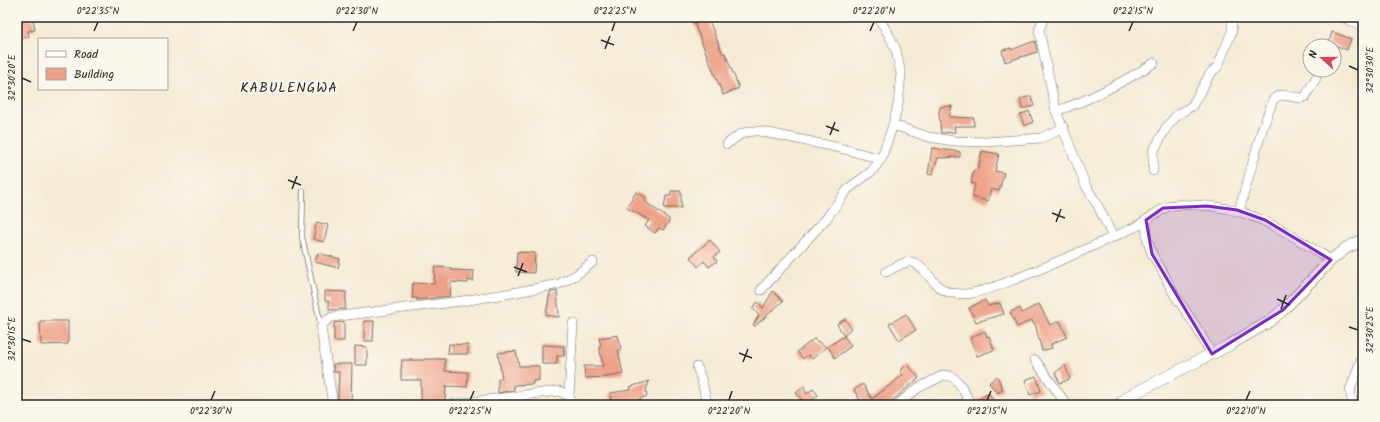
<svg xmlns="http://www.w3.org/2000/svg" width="1380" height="422" viewBox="0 0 1380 422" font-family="Kalam,sans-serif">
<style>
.building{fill:#eea088}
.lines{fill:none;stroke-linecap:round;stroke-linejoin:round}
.service-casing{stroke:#726e66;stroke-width:6}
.minor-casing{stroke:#726e66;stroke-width:10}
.tertiary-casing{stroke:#726e66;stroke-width:12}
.service{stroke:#fff;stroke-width:4.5}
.minor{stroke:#fff;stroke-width:9}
.tertiary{stroke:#fff;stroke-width:11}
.marked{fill:#7b2cbf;fill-opacity:0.2;stroke:#7b2cbf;stroke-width:3;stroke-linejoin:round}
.ticks{fill:none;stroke:#2b2b2b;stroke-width:1.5}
.labels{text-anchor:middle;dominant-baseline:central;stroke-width:4;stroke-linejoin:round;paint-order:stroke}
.quarter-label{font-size:14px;letter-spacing:1px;fill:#2b2b2b;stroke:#fbf7ec}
.neatline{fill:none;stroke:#2b2b2b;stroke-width:1.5}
.ticks-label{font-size:10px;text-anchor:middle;fill:#2b2b2b}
</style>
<rect width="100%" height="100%" fill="#fbf7ec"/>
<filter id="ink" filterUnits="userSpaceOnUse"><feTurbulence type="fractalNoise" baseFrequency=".025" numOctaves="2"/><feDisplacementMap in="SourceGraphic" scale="8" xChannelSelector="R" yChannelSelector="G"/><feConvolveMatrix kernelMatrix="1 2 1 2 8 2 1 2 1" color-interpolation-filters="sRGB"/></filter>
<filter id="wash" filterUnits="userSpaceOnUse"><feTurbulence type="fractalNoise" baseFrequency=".012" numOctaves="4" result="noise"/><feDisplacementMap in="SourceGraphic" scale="16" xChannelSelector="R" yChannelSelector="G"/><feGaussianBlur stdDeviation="0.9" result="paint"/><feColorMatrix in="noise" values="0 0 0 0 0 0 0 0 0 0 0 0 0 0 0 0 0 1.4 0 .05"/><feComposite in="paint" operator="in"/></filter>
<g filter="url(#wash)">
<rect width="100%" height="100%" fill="#f5ebd5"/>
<g id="blocks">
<g class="building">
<polygon points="17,17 26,17 27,20 33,19 35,30 28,31 29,37 18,38"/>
<polygon points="708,18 723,54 725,53 739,88 723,95 694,23"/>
<polygon points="1332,32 1351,39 1347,50 1329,43"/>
<polygon points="1035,41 1037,52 1005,62 1002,50 1011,48 1011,50"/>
<polygon points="1031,96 1034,106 1022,109 1020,99"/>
<polygon points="952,106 949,117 974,118 974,126 954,126 955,132 941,133 939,112 940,107"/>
<polygon points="1029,111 1033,122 1024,126 1020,115"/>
<polygon points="932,148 960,152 960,157 938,158 932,175 928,174"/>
<polygon points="982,151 999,154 995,171 1004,173 999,191 991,189 988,201 972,197 975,184 971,183 974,170 978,169"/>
<polygon points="671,191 681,191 681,208 664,208 666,196 671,196"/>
<polygon points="636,192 646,197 644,201 669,219 669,222 663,230 659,228 655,233 645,226 649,220 627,208"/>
<polygon points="317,222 328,225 324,242 313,239"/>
<polygon points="710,240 720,252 714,257 717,261 709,267 704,261 698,267 690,257"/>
<polygon points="517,252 535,253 534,273 516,272"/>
<polygon points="318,253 340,259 338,268 315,262"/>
<polygon points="435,267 451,268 451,270 474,271 473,281 468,280 468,283 451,282 450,296 417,300 417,298 412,298 413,283 434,284"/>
<polygon points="325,291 346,292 345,309 329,310 329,301 325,301"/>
<polygon points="557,291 559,317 546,315 550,292"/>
<polygon points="773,291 783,301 755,326 753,325 759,315 752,308 758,302 763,308"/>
<polygon points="985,300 988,306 1000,303 1004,314 976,322 969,308"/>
<polygon points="1039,304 1050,325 1060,321 1067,337 1051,344 1052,348 1042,351 1035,323 1033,323 1032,320 1017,327 1010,312 1020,308 1022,313"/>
<polygon points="906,314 916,330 899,340 889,324"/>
<polygon points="845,319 851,328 844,336 837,324"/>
<polygon points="40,321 68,321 68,344 41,345"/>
<polygon points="364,321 374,321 373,341 364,341"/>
<polygon points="344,322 344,341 334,341 334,323"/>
<polygon points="985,331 987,337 989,336 994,350 977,356 970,338"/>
<polygon points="618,335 621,349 618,350 623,374 607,377 585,378 584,366 603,366 599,346 601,346 599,338"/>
<polygon points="844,336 851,346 835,358 828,347"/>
<polygon points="814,339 826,347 812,359 808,355 803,359 797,352"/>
<polygon points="449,344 468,345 468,354 448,354"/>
<polygon points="542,345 564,346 564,356 557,356 557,364 542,364"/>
<polygon points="355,346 367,347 367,365 355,365"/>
<polygon points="516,351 519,366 539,366 539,380 533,381 533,384 514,385 514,390 498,393 498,379 502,379 498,353"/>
<polygon points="424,359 445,359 445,371 468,372 467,387 446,386 445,400 443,403 421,403 421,380 401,380 401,371 402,360 424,360"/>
<polygon points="333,364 352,364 351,405 341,405 338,398 339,372 334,372"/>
<polygon points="907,364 919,378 893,400 891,405 863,405 854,390 863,384 872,399 903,375 900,371"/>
<polygon points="1065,365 1070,379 1060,383 1055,373"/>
<polygon points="997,376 1003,390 997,393 989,383"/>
<polygon points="1036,376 1041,391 1030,395 1025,380"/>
<polygon points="649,381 646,391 647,396 630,402 630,405 621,405 620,400 611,401 610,393 631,390 630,387"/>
<polygon points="804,386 806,394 813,389 818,395 810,402 811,405 806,405 796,393"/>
<polygon points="989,393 996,405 977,405 976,401"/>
</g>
</g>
</g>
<g filter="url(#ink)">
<use href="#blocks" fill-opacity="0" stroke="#726e66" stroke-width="1"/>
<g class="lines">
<defs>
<polyline id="service" points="303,191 302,237 321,326"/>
<g id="minor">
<polyline points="1044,17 1039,30 1056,111 1086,186 1098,206 1113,237"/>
<polyline points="1343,17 1361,26"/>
<path d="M1056,111C1091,100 1123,82 1154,63"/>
<polyline points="893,125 929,137 954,141 986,142 1041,138 1064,128"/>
<path d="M727,144C739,135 744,130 759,131L840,148L881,159"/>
<polyline points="1153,171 1153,152 1166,128 1177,115 1192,106 1210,74 1218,66 1232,31 1232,17"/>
<path d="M1239,211L1262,130L1273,100C1282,89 1293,101 1305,97L1316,78"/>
<polyline points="1146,220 1147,238 1152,254 1163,272 1174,294 1193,322 1212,354"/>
<path d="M886,272C892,269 901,263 908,262C919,260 932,281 940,288C948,294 962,295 972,293C989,290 1007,282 1023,276C1061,261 1098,244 1135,227C1148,221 1158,208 1174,205C1181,204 1188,205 1195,205C1250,206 1286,232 1331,260"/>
<polyline points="761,290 826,219 848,189 872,171 881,159 893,125 898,104 901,74 896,50 889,35 878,17"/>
<polyline points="1035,360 1067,405"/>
<polyline points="697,367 702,381 707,405"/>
<polyline points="569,396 573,323"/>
<path d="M335,405L332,399L321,328C324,322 327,320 332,317L462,301L512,293L559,284L576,275L593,262"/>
<polyline points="449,405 533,394 559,391 569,396 572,405"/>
<path d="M897,405L918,388L944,375C959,375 965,394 971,405"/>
<polyline points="1353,405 1350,390 1363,355"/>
</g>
<polyline id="tertiary" points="1118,405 1129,396 1231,344 1270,321 1283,310 1331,260 1346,248 1363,240"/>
</defs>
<use href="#service" class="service-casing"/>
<use href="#minor" class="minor-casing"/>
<use href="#tertiary" class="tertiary-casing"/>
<use href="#service" class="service"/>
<use href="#minor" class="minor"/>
<use href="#tertiary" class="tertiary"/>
</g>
</g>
<path class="marked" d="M1207,206L1237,210L1265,220L1331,260L1283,310L1212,354L1152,254L1146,220L1163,208Z"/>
<path class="ticks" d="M94,31L98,22M353,31L357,22M612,31L615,22M870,31L874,22M1129,31L1133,22M601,40L614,45M605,49L610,36M1349,66L1358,70M22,78L31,82M826,126L839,131M830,135L835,122M288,180L301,185M292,189L297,176M1052,213L1065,218M1056,222L1061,209M514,267L527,272M518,276L523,263M1277,299L1290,305M1281,309L1286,295M1349,327L1358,330M22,339L31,342M739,353L752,358M743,362L748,349M211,400L215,391M470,400L474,391M729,400L732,391M987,400L991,391M1246,400L1250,391"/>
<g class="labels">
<g class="quarter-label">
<text x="289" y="88">KABULENGWA</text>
</g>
</g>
<rect width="1380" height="422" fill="none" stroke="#fbf7ec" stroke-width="44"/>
<rect x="38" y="38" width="130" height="52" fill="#fbf7ec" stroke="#a8a59f"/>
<rect x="46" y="51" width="20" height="6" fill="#ffffff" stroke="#a8a59f"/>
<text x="74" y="58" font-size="12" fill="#2b2b2b">Road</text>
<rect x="46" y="68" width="20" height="12" fill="#eea088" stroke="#a8a59f"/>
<text x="74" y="78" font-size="12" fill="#2b2b2b">Building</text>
<g transform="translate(1322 58) rotate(291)"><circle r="19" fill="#fbf7ec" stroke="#a8a59f"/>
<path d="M0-3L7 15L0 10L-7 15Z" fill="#d1495b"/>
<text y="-6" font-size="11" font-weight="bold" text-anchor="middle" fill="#2b2b2b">N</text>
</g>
<rect x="22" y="22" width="1336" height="378" class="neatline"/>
<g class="ticks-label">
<text x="98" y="14">0°22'35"N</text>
<text x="357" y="14">0°22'30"N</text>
<text x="615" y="14">0°22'25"N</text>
<text x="874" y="14">0°22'20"N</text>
<text x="1133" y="14">0°22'15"N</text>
<text transform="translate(1369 70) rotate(-90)" y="4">32°30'30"E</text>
<text transform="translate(11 78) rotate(-90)" y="4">32°30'20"E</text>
<text transform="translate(1369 330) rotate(-90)" y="4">32°30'25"E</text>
<text transform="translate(11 339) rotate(-90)" y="4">32°30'15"E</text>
<text x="211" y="414">0°22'30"N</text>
<text x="470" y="414">0°22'25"N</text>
<text x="729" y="414">0°22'20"N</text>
<text x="987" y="414">0°22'15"N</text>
<text x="1246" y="414">0°22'10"N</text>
</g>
</svg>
